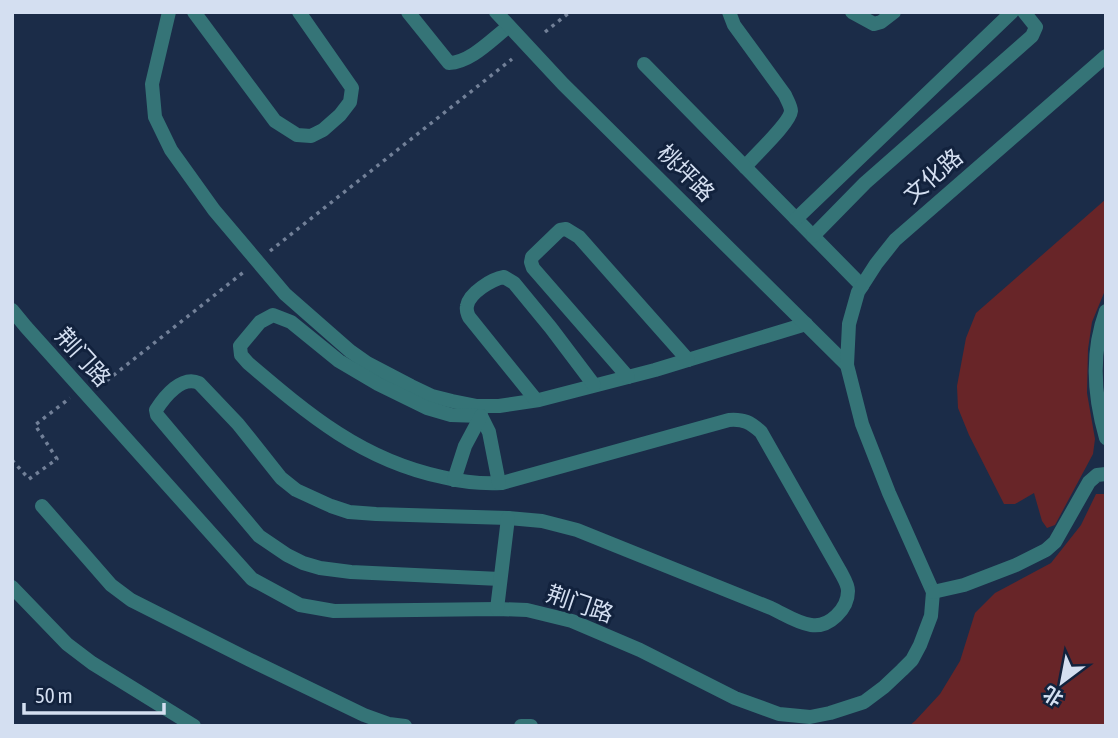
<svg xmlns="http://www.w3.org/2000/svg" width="1118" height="738" viewBox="0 0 1118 738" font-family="'Asap Condensed','Noto Sans SC',sans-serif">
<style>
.green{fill:#682528}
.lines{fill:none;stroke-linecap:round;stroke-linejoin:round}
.path{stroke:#728098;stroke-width:3.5;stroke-dasharray:3.5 5;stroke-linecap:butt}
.street{stroke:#357477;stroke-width:14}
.labels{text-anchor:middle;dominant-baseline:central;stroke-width:6;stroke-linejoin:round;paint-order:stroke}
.street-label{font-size:23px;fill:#d4dff1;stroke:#12223d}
</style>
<rect width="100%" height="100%" fill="#1b2c48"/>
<g class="green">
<polygon points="1106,199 1106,288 1092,322 1088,349 1087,393 1095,439 1093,454 1055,525 1047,528 1042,521 1034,493 1015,504 1004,504 969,435 958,408 957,386 966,338 976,313"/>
<polygon points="1096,494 1106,494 1106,726 909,726 915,721 940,694 960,661 975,613 995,593 1051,563 1081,525"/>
</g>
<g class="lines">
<g class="path">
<polyline points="545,32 570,12"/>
<polyline points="270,251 512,59"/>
<polyline points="100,386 245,271"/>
<polyline points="12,460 29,479 57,459 35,425 70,398"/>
</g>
<g class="street">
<polyline points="169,12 152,84 155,117 171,150 214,210 285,294 350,351 367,363 411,386 432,396 452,401 477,406 499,406 539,400 655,370 806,324"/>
<polyline points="194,12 275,121 297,135 311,136 323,130 340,115 350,102 352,88 299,12"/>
<path d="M408,12L449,63C471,62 491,40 508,27"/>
<polyline points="496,12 563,84 847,365"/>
<path d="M729,12L734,25L785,95C787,100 791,106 791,111C790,123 754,156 745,167"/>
<polyline points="852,12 874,24 881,22 894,12"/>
<polyline points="644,64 862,286"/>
<polyline points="796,219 1012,12"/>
<polyline points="813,236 865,183 1032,36 1036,27 1024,12"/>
<polyline points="12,310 26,327 252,579 300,605 334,611 497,609 527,610 572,621 640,650 735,698 779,714 810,717 830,713 864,702 884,687 902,670 912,660 920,645 931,616 933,592 889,493 862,424 847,365 849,324 858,292 876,264 895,240 1106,56"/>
<path d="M1106,311C1091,352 1094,397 1106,438"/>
<polyline points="628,377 533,268 531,262 532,257 560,230 566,229 579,237 688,360"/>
<path d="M536,400L469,317C467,312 466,311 467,306C469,293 492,279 504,277L514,283L551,328L594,385"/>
<path d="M481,416L451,415L427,408L378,384L339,361L291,322L273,315L260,322L240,346L241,355L248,363C309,415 362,460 442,477C462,482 482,484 502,483L729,420C744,419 750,422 761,432L840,571C843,577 848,584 848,591C848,609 829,628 811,625C797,623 784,614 771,608L577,530L542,521L508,518L376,514L349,512L331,506L296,490L281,478L238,424L199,383C182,375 165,396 156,410L157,415L162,421L259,536L287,555L303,563L320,568L351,572L500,579"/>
<polyline points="481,416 489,432 499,483"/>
<polyline points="454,480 465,446 481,416"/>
<polyline points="42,506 111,585 131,600 248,659 364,715 389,724 405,726"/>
<polyline points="12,587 67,644 92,663 194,726"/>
<polyline points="933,592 964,585 1016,565 1046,550 1055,542 1089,482 1097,475 1106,474"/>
<polyline points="497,609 508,518"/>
<polyline points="521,726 531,726"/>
</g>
</g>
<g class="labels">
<g class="street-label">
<text transform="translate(686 173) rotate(45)">桃坪路</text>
<text transform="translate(933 176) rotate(-41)">文化路</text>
<text transform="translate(83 357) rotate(48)">荆门路</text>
<text transform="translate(580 604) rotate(19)">荆门路</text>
</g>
</g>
<rect width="1118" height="738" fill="none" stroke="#d4dff1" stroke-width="28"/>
<g transform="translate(1062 682) rotate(212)" stroke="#12223d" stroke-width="5" paint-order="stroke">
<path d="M0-5L12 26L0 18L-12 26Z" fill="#d4dff1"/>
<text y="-10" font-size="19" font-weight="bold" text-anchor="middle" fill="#d4dff1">北</text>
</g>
<path d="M24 703v10h140v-10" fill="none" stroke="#d4dff1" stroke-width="3.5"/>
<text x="35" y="703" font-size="21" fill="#d4dff1" stroke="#12223d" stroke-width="5" paint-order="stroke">50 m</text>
</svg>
